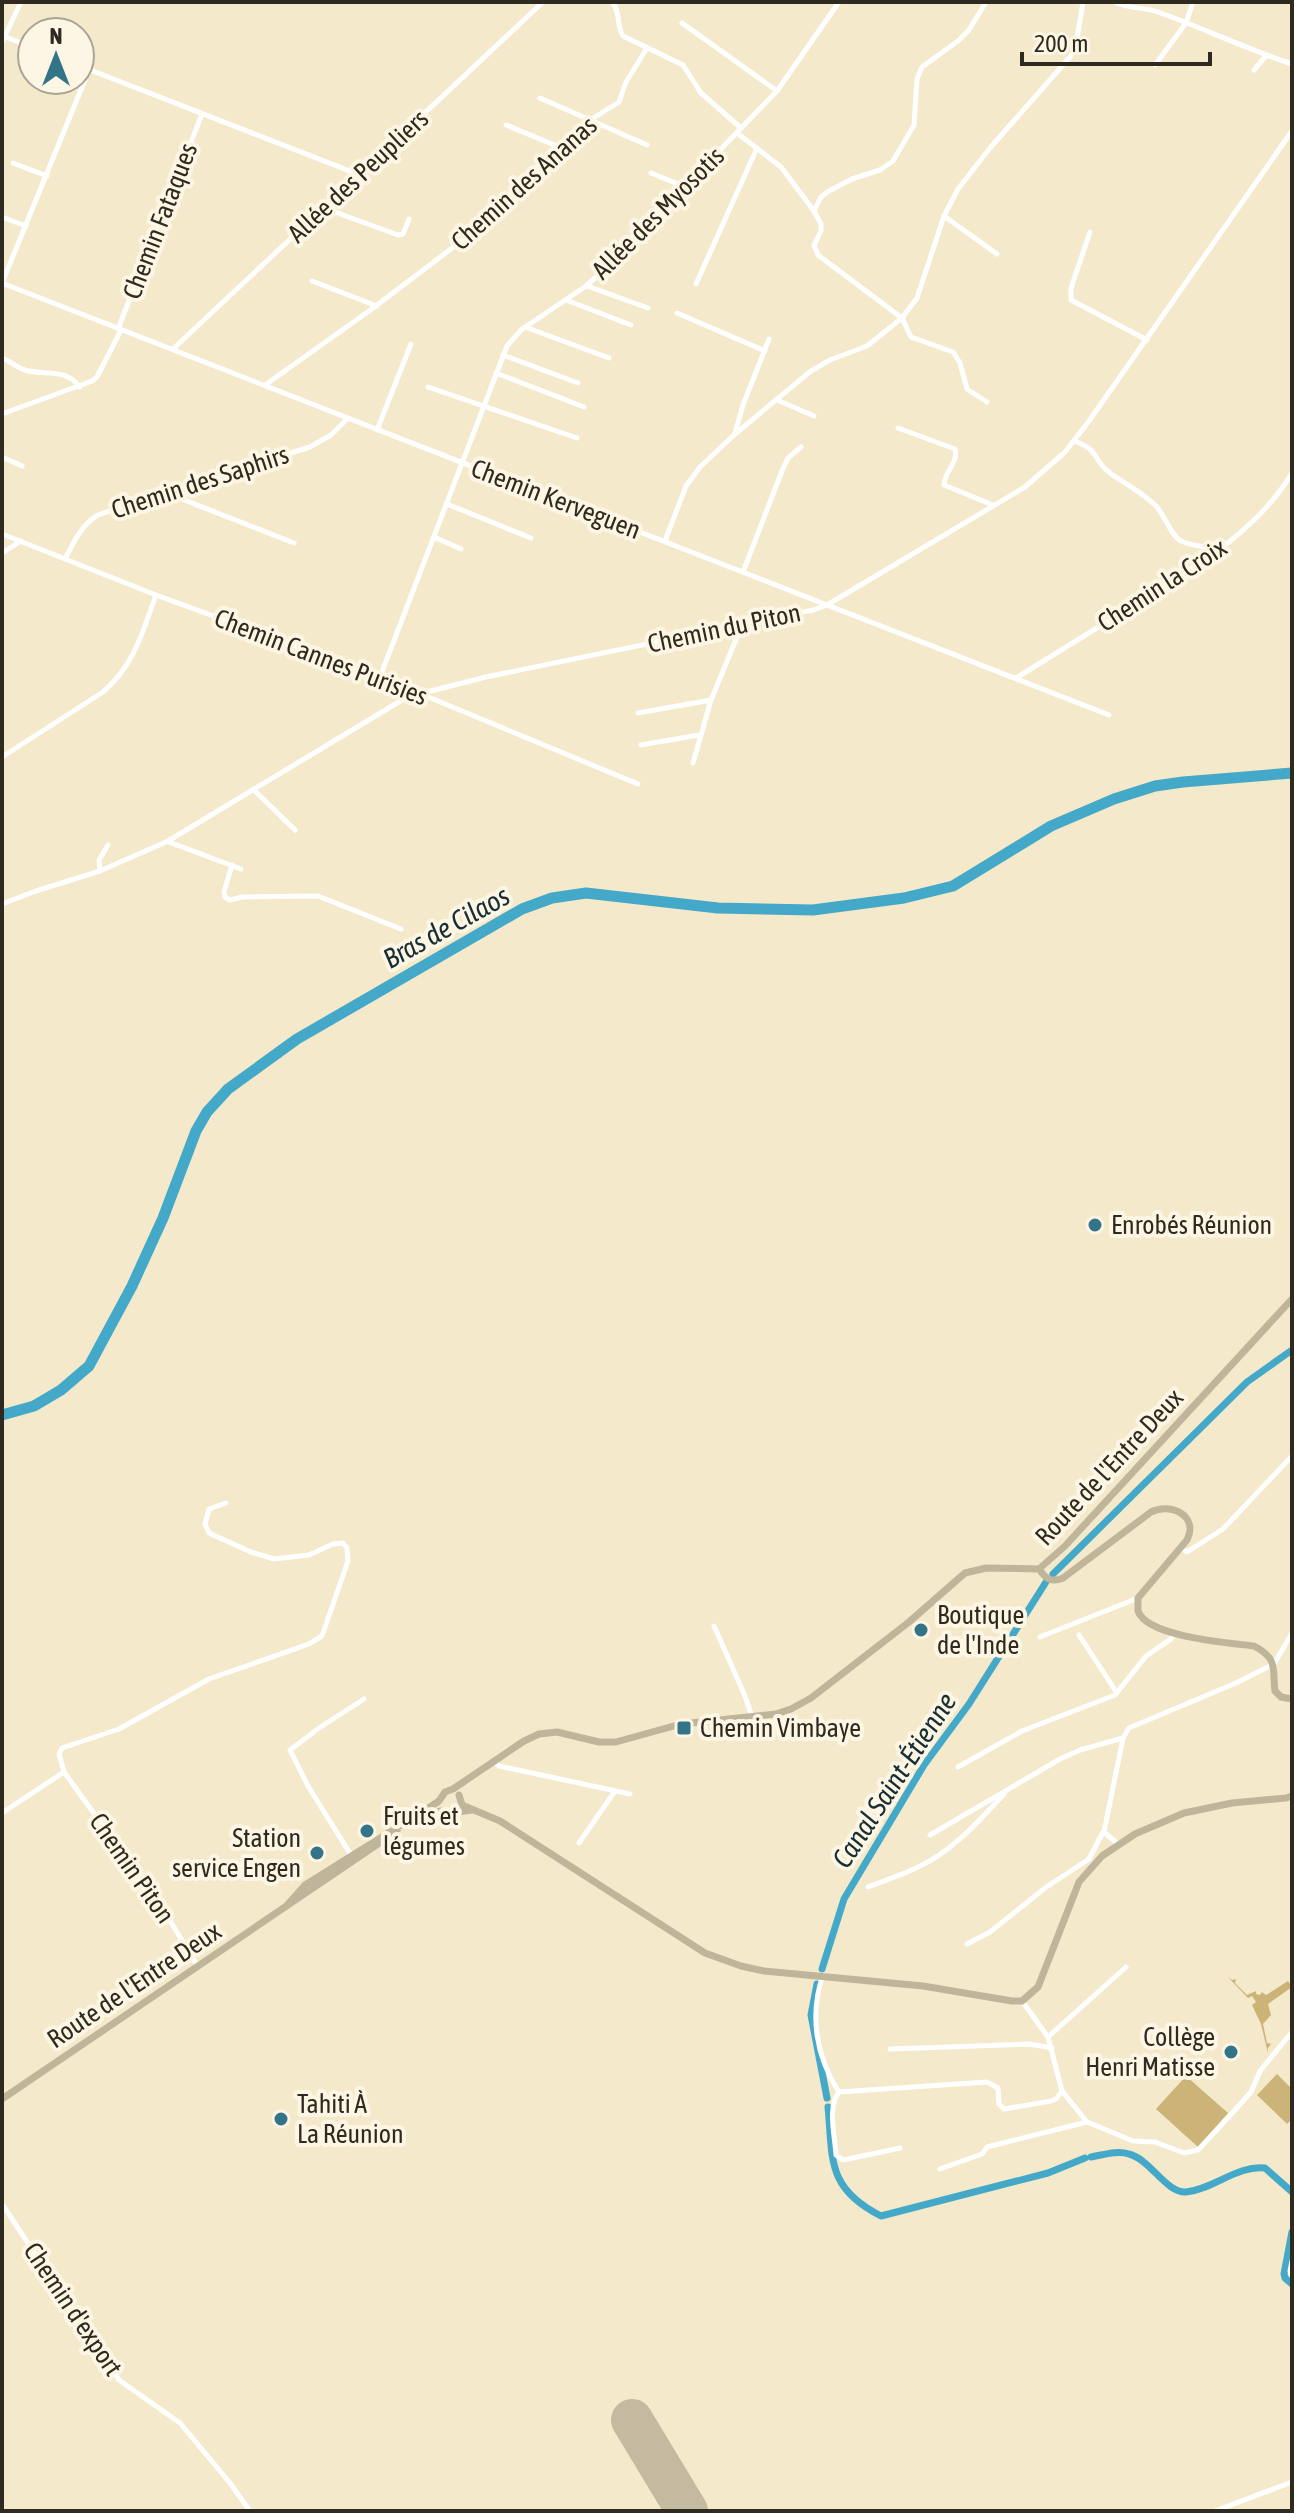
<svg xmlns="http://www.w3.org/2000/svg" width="1294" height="2513" viewBox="0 0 1294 2513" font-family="'Asap Condensed',sans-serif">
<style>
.green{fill:#ccb478}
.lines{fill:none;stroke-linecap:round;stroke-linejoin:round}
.canal{stroke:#44a9c8;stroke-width:7}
.river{stroke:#44a9c8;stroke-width:11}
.runway{stroke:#c4baa0;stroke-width:42}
.street{stroke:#fff;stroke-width:5}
.secondary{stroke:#bfb59a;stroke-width:7}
.poi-dot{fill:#347488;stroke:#fdf6e4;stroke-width:3}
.labels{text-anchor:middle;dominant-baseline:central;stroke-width:8;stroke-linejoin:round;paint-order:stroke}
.street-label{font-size:26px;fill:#2f2a1f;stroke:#fdf6e4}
.poi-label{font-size:26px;fill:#2f2a1f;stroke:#fdf6e4;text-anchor:start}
.water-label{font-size:28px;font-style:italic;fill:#172e35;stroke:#fdf6e4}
</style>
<rect width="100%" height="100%" fill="#f4e9ca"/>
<g class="green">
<polygon points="1228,1977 1232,1980 1236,1979 1235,1983 1247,1995 1256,1991 1256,1994 1260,1995 1262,1992 1266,1995 1288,1981 1292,1987 1268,2004 1271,2015 1263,2024 1267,2043 1271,2044 1268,2048 1268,2053 1261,2024 1252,2005 1256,2002 1252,1996 1248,1998"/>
<polygon points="1277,2074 1292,2089 1292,2119 1287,2124 1257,2095"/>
<polygon points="1186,2076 1228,2113 1198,2147 1156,2109"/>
</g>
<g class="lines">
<g class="canal">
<polyline points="1053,1574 1247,1382 1292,1350"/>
<polyline points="822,1969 844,1899 924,1765 969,1704 1046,1582"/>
<polyline points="817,1984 811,2015 827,2098"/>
<path d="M828,2107C833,2159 826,2188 881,2216L1048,2173L1085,2158"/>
<path d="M1091,2157C1103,2155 1117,2150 1129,2154C1150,2159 1166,2193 1186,2192C1214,2189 1237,2165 1265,2168L1292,2192"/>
<polyline points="1292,2232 1284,2274 1285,2278 1292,2284"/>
</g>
<polyline class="river" points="2,1415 34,1406 61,1390 89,1366 132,1286 163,1218 196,1131 207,1112 228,1089 297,1039 522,909 552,898 586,893 718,908 813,910 904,898 953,886 1051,826 1114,799 1155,786 1183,782 1292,773"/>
<polyline class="runway" points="632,2420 687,2511"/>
<g class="street">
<path d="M612,2C621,12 616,25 623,36L683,65L701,93L741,128"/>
<path d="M1115,2C1129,9 1144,7 1158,12C1203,28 1246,49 1292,64"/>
<polyline points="682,23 777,91"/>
<polyline points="3,36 32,47"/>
<polyline points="2,42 21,2"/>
<polyline points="1155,65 1186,23 1193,2"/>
<polyline points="80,66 360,175"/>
<polyline points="1254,70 1266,56"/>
<polyline points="540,98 647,145"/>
<polyline points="506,125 559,147"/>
<polyline points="737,133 781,167 814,211 821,224 821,231 814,245 818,255 902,318 911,337 953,352 960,363 967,389 987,402"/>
<polyline points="13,163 47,176"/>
<polyline points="651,173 683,186"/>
<polyline points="324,208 398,235 403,234 409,219"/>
<polyline points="814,211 821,197 829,191 852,179 880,170 893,161 914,125 917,79 922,67 958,41 969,30 986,2"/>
<polyline points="944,216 997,254"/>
<polyline points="2,217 26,226"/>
<polyline points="1090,232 1071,288 1071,300 1147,340"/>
<polyline points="312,281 377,306"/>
<polyline points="2,283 1109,715"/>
<polyline points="2,283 89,70"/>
<polyline points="696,284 757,148"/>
<polyline points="587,286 648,308"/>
<polyline points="566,300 631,325"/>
<polyline points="677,313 765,351"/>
<polyline points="525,327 609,358"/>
<polyline points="118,329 202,114"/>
<polyline points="173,349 543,2"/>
<polyline points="503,355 578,383"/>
<path d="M2,358C10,361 17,368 25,370C44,376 65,367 80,387"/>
<polyline points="496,373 584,407"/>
<polyline points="265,385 369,311 488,221 522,180 592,119 619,102 626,82 647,48"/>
<polyline points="428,387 577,438"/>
<polyline points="777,400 814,416"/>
<polyline points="2,414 92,381 97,377 121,330"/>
<path d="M898,428L955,449C959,462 944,472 944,485L993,505"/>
<polyline points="377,430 411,344"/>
<polyline points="735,433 743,405 769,339"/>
<path d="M1074,441C1101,450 1092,460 1110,473C1125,484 1142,492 1156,506C1164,514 1172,537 1181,541C1192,546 1206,546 1218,551"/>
<polyline points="2,457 22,466"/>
<polyline points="164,492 294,543"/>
<polyline points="447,504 531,538"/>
<polyline points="2,534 156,595 380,677 638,784"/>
<polyline points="434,537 461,549"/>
<polyline points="665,541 686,486 700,467 735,434 811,371 830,360 867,346 902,318 917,298 944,216 958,189 990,148 1070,57 1076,45 1083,2"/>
<polyline points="2,553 21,541"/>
<path d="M65,559C74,542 81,525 98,515L164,492L310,447L331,435L348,418"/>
<polyline points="743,572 782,471 788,458 801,447"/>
<polyline points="380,677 507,346 521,330 586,286 627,250 654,220 670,198 691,180 777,91 839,2"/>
<path d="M1016,678C1058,652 1100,626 1142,600C1197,566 1258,530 1292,473"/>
<polyline points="638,713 711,700"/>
<polyline points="641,745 699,735"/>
<path d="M2,757L103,692C135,664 142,633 156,595"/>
<polyline points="693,763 711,700 742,625"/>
<polyline points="253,789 295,830"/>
<polyline points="169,842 241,869"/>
<polyline points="232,865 224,892 225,897 230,900 242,897 318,896 401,929"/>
<polyline points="100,871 99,860 108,845"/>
<polyline points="2,904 36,891 100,871 168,841 407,697 486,677 813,610 827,605 1025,487 1065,452 1089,421 1292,131"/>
<polyline points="1181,1548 1187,1552 1223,1529 1292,1456"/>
<polyline points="714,1626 745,1696 752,1717"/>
<polyline points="1079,1635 1117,1693"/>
<polyline points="1040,1637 1138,1598"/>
<polyline points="494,1761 499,1766 630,1794"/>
<polyline points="958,1767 1022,1731 1115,1695 1146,1656 1171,1639 1174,1634"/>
<polyline points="2,1813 64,1772"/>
<polyline points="930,1835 1060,1759 1080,1750 1123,1738"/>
<polyline points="579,1843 615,1791"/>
<polyline points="1118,1844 1104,1832 1123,1738 1129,1728 1236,1683 1274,1664 1292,1633"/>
<polyline points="351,1855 308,1786 290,1750 319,1728 364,1699"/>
<path d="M868,1887C884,1881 901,1875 916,1868C952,1852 978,1822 1004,1794"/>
<polyline points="967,1944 990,1932 1045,1888 1089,1859 1103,1832"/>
<polyline points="197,1965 161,1906 64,1772 59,1754 62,1748 119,1729 209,1679 309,1644 322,1636 348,1561 347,1548 343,1543 333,1544 309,1555 274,1559 251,1552 209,1533 205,1524 209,1509 226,1503"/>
<path d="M823,1975C809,2015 816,2057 839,2092"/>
<polyline points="1022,2001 1048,2037 1062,2091 1087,2122 1133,2141 1155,2142 1184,2153 1198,2150 1226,2120 1251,2092 1260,2071 1292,2032"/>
<polyline points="1048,2037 1126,1967"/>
<polyline points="890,2049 1029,2044 1052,2048"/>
<polyline points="839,2092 987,2082 998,2088 999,2104 1004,2109 1051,2101 1056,2099 1062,2091"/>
<path d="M839,2092C827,2106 835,2137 836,2155L843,2160L848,2159L900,2148"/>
<polyline points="940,2169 982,2154 987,2147 1087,2122"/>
<polyline points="2,2204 119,2380 180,2423 230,2483 250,2511"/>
<polyline points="1292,2261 1290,2271 1292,2276"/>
<polyline points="1215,2511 1292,2482"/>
</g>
<g class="secondary">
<path d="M1039,1569C1046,1579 1051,1583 1063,1578L1151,1512C1171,1502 1199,1516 1187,1540L1138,1598C1138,1599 1138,1609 1138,1611C1147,1637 1230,1643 1254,1646C1279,1659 1272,1669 1275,1691L1281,1697L1292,1699"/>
<polyline points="459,1795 462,1805 500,1821 705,1953 741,1966 764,1971 923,1986 1012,2001 1022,2001 1038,1987 1079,1882 1102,1856 1135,1834 1184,1813 1232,1803 1286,1798 1292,1796"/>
<polyline points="415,1821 440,1811 450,1813 472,1810"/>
<polyline points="288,1904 305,1885 430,1807 439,1801 445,1792 453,1789 524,1741 539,1734 557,1732 599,1742 616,1742 681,1724 776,1714 791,1709 811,1698 909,1622 965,1573 986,1568 1039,1569 1065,1546 1292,1299"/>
<polyline points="2,2099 397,1831"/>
</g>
</g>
<g class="poi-dot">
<circle cx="1095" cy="1225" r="8"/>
<circle cx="921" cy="1630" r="8"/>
<rect x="676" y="1720" width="16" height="16" rx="4"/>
<circle cx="367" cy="1831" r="8"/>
<circle cx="317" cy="1853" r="8"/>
<circle cx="1231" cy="2052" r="8"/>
<circle cx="281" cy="2119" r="8"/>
</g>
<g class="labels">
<g class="street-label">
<text transform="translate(358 176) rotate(-43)">Allée des Peupliers</text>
<text transform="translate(524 183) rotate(-42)">Chemin des Ananas</text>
<text transform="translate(658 213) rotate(-45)">Allée des Myosotis</text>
<text transform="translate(160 221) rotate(-69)">Chemin Fataques</text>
<text transform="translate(200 482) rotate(-18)">Chemin des Saphirs</text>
<text transform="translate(556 499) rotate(21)">Chemin Kerveguen</text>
<text transform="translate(1162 585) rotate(-33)">Chemin la Croix</text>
<text transform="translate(724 628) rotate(-12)">Chemin du Piton</text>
<text transform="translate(321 657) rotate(21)">Chemin Cannes Purisies</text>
<text transform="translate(1109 1467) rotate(-47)">Route de l'Entre Deux</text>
<text transform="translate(132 1868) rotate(55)">Chemin Piton</text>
<text transform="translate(134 1985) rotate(-34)">Route de l'Entre Deux</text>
<text transform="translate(73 2309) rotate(56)">Chemin d'export</text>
</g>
<g class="poi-label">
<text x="1111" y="1225">Enrobés Réunion</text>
<text x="937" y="1615">Boutique<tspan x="937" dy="30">de l'Inde</tspan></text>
<text x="700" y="1728">Chemin Vimbaye</text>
<text x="383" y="1816">Fruits et<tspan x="383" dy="30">légumes</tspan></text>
<text x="301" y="1838" text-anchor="end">Station<tspan x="301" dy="30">service Engen</tspan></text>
<text x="1215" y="2037" text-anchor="end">Collège<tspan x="1215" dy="30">Henri Matisse</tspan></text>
<text x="297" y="2104">Tahiti À<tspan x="297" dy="30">La Réunion</tspan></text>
</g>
<g class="water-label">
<text transform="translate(446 927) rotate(-29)">Bras de Cilaos</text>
<text transform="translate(894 1780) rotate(-57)">Canal Saint-Étienne</text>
</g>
</g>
<rect width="1294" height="2513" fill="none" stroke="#2f2a1f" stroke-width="8"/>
<g transform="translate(56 56)"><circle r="38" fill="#fdf6e4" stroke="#aba495" stroke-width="2"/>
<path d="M0-6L14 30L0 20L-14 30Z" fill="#347488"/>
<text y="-12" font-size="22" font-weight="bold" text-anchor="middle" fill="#2f2a1f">N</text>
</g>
<path d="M1022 52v12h188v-12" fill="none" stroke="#2f2a1f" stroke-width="4"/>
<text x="1034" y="52" font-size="24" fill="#2f2a1f" stroke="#fdf6e4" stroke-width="6" paint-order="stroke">200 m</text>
</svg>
